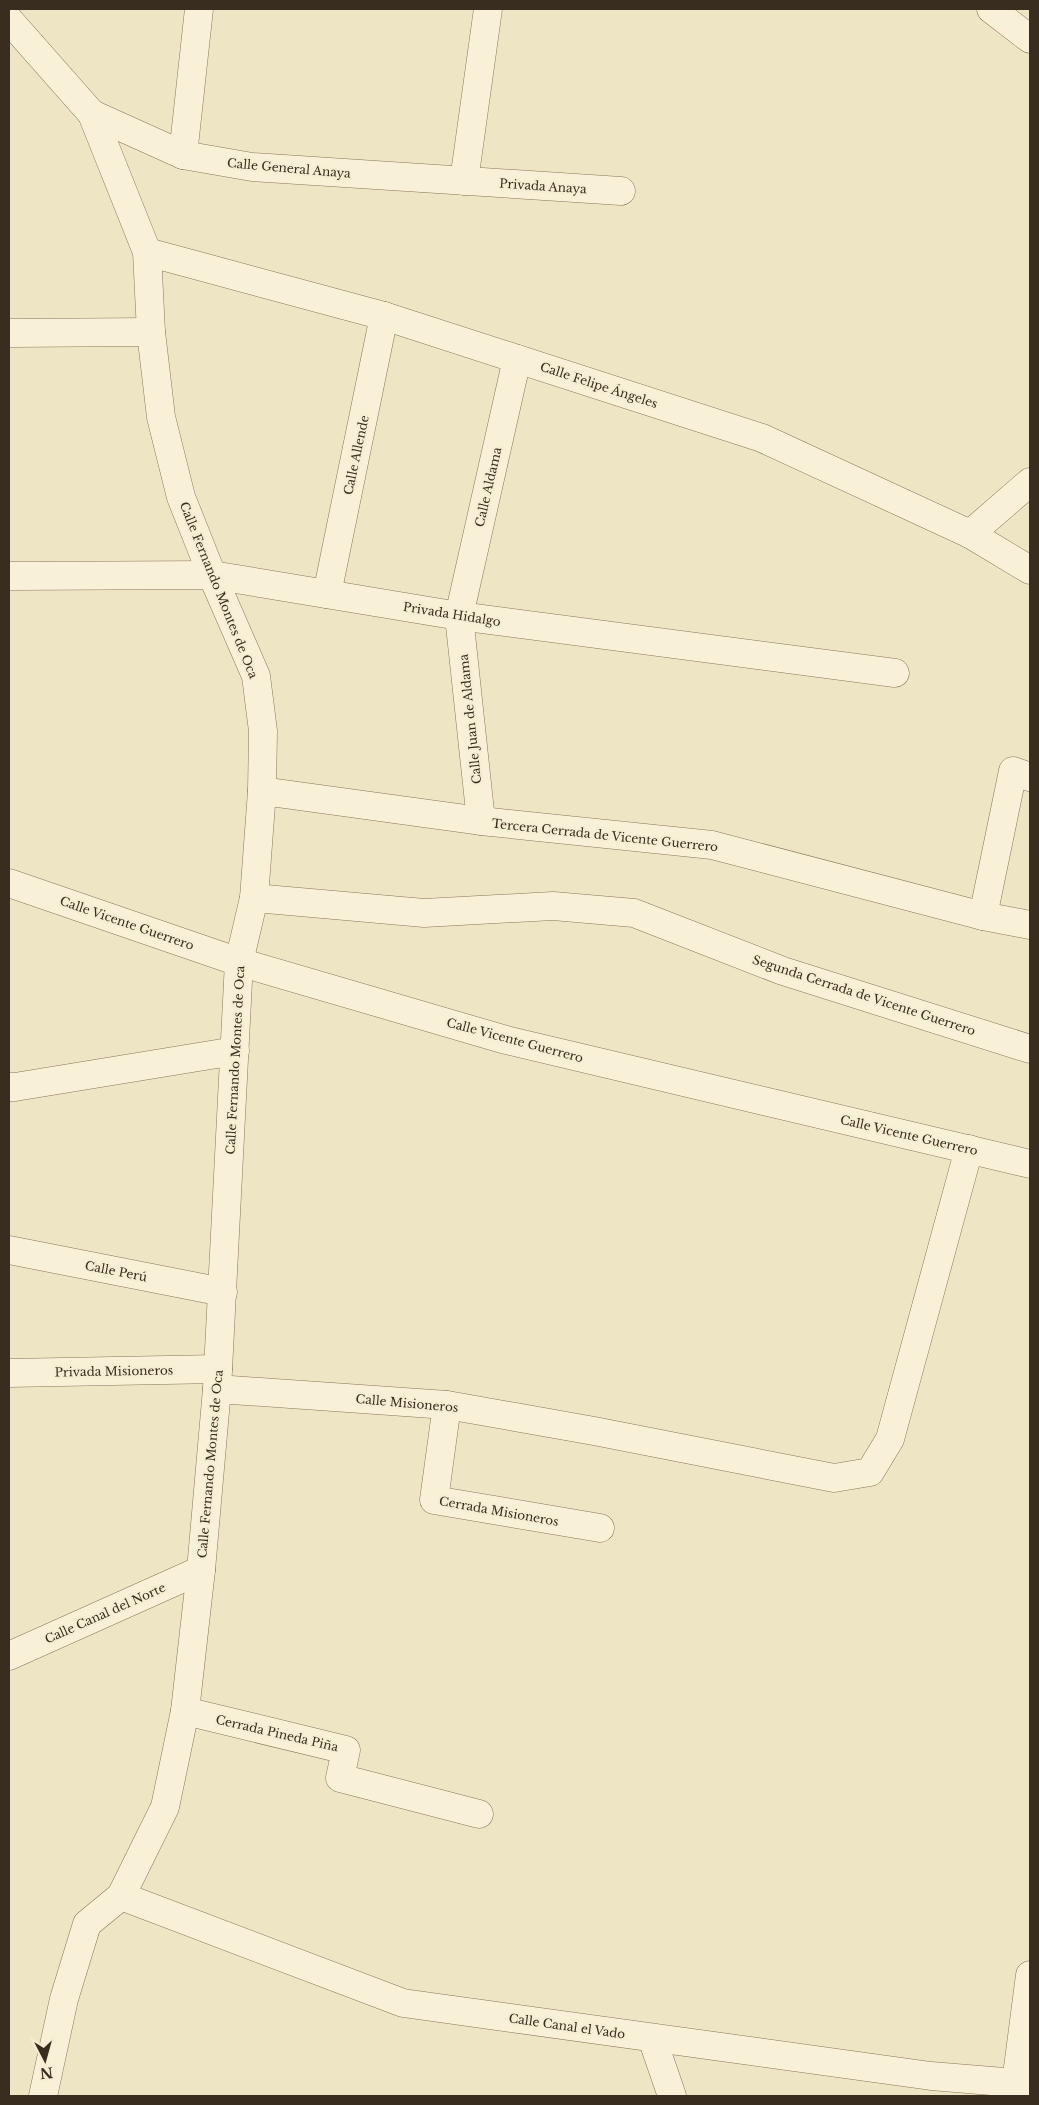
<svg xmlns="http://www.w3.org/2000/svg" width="1039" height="2105" viewBox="0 0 1039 2105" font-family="'Libre Baskerville',serif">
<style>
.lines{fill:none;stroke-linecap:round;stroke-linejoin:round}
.minor-casing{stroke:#88765a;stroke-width:29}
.minor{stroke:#f9f1d7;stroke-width:28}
.labels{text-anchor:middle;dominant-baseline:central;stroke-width:4.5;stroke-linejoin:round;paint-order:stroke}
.street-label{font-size:12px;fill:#382d1e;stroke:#f5eed3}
</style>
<rect width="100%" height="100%" fill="#eee5c4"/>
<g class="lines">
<defs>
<g id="minor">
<polyline points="991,9 1030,39"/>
<polyline points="9,20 92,114 147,252 151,332 161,417 181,497 212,575 256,676 263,731 262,791 254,898 239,962 217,1389 201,1570 185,1711 165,1807 121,1896 87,1924 64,1999 43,2096"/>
<polyline points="92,114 183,155 252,167 621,191"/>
<polyline points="183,155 199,9"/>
<polyline points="464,181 488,9"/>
<polyline points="147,252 384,316 762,438 970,534 1030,570"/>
<polyline points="9,333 151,332"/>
<polyline points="970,534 1030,482"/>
<polyline points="9,576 212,575 459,616 895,673"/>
<polyline points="327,594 384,316"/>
<polyline points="262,791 481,821 712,845 983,916 1030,925"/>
<polyline points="481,821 459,616 517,359"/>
<polyline points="9,883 239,962 506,1040 1030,1164"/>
<polyline points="254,898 424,913 553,906 634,913 783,971 1030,1049"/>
<polyline points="983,916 1013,771 1030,777"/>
<polyline points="9,1087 15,1087 235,1051"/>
<polyline points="9,1250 223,1292"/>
<polyline points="9,1373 218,1369"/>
<polyline points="217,1389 447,1405 594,1431 834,1478 870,1472 890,1439 969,1149"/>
<polyline points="447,1405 434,1500 600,1528"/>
<polyline points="9,1656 201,1570"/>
<polyline points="185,1711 346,1750 340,1778 479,1814"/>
<polyline points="121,1896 403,2003 931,2076 1016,2083 1023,2096"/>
<polyline points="652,2038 672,2096"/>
<polyline points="1016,2083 1030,1975"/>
</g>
</defs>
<use href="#minor" class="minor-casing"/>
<use href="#minor" class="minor"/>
</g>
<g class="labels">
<g class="street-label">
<text transform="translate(289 168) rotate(5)">Calle General Anaya</text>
<text transform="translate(543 186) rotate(4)">Privada Anaya</text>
<text transform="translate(599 385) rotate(18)">Calle Felipe Ángeles</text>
<text transform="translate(356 455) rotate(-78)">Calle Allende</text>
<text transform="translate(488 487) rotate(-77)">Calle Aldama</text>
<text transform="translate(219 590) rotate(68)">Calle Fernando Montes de Oca</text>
<text transform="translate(452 614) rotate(9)">Privada Hidalgo</text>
<text transform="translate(470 719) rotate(-96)">Calle Juan de Aldama</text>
<text transform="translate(605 835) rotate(6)">Tercera Cerrada de Vicente Guerrero</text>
<text transform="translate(127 923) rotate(19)">Calle Vicente Guerrero</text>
<text transform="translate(864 995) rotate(18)">Segunda Cerrada de Vicente Guerrero</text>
<text transform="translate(515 1040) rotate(15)">Calle Vicente Guerrero</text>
<text transform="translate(235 1060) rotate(-87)">Calle Fernando Montes de Oca</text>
<text transform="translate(909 1135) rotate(13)">Calle Vicente Guerrero</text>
<text transform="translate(116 1271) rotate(11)">Calle Perú</text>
<text transform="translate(114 1371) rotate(-1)">Privada Misioneros</text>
<text transform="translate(407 1403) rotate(5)">Calle Misioneros</text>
<text transform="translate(210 1464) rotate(-85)">Calle Fernando Montes de Oca</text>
<text transform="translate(499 1511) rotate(10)">Cerrada Misioneros</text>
<text transform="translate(105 1613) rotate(-24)">Calle Canal del Norte</text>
<text transform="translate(277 1733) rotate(13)">Cerrada Pineda Piña</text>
<text transform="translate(567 2026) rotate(8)">Calle Canal el Vado</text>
</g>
</g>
<rect width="1039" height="2105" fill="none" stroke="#382d1e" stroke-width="20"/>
<g transform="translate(45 2060) rotate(174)" stroke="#f5eed3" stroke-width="4" paint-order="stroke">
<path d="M0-4L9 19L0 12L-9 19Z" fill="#382d1e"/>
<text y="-8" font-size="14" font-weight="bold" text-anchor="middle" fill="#382d1e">N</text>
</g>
</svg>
